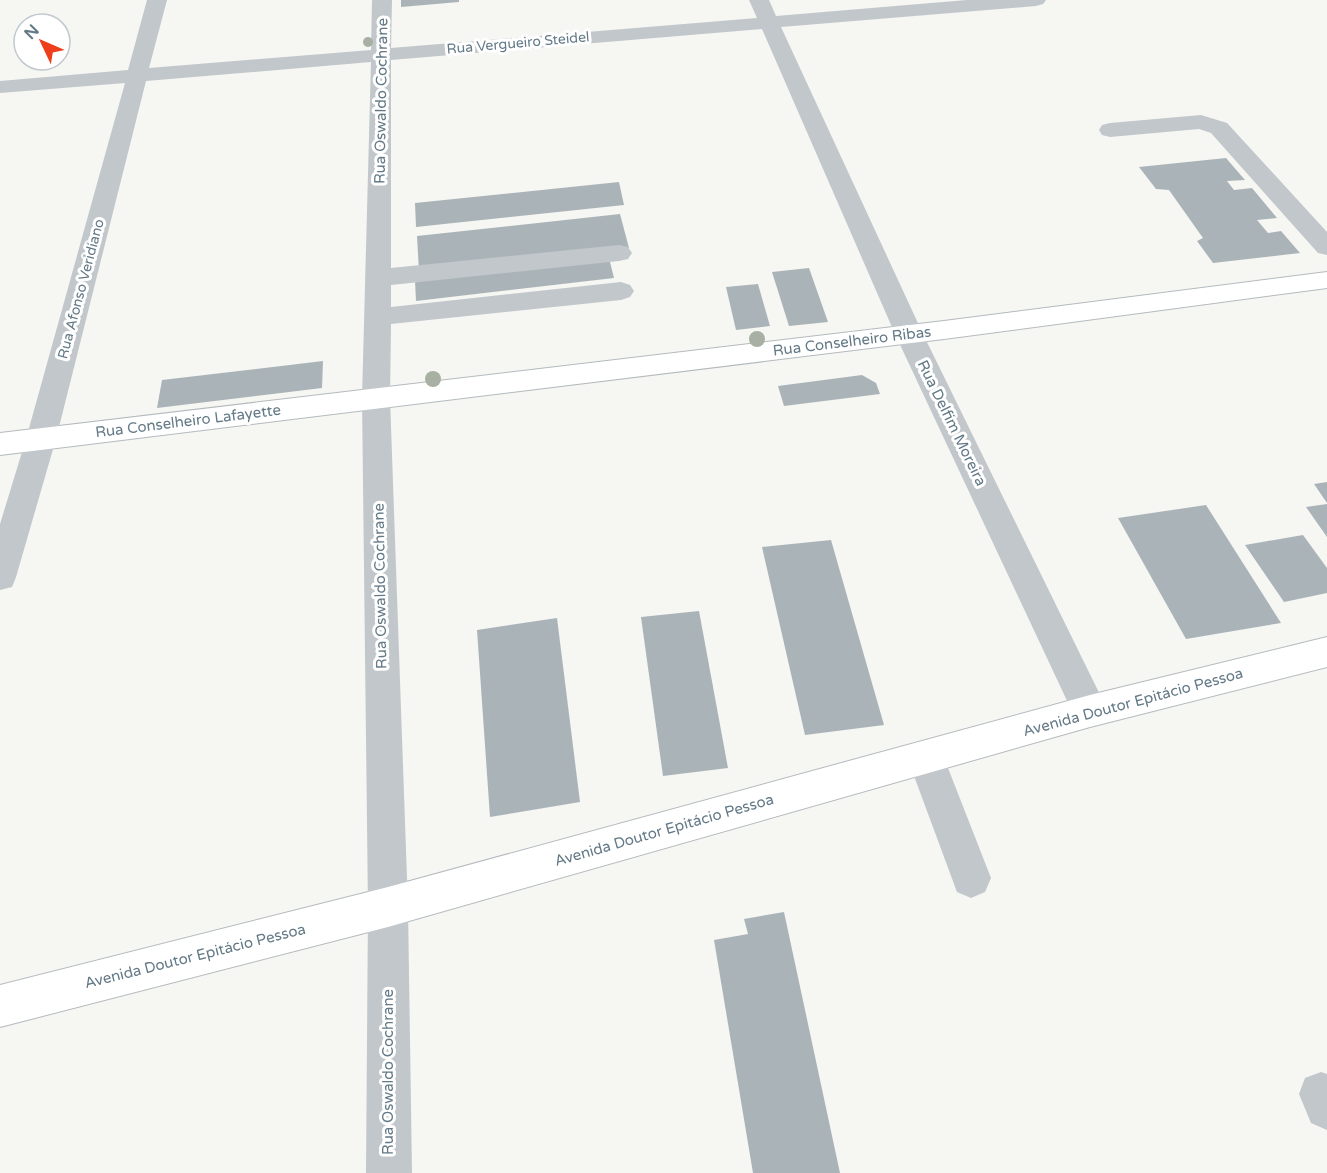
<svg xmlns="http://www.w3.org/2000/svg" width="1327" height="1173" viewBox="0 0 1327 1173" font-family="'Varela Round',sans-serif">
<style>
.building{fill:#aab4b8}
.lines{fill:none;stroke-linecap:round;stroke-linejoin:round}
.major-casing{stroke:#b4babe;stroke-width:2}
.minor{fill:#c1c7ca;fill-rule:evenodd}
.major{fill:#fff;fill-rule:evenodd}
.tree{fill:#a7b0a2}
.labels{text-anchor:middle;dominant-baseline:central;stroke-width:6;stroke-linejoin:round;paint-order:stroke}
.far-street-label{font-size:14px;fill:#637986;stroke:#fff}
.street-label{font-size:15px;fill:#637986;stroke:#fff}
</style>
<rect width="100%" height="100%" fill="#f6f6f3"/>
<g class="building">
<polygon points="401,0 459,0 459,2 401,7"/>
<polygon points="1226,158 1245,180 1227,181 1234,190 1252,188 1277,218 1257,220 1268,233 1281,231 1300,253 1213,263 1197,241 1203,238 1169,190 1156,189 1139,167"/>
<polygon points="619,182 624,205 416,227 415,203"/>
<polygon points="620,214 629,248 419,272 417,236"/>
<polygon points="609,258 614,278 416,301 415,281"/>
<polygon points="809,268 828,322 789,326 772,272"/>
<polygon points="758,284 770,326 736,330 726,287"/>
<polygon points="323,361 322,388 157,408 162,380"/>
<polygon points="862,375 876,383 880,394 784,406 778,386"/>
<polygon points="1327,482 1327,503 1314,484"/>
<polygon points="1327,504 1327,537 1306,507"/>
<polygon points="1206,505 1281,623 1186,639 1118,518"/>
<polygon points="1303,535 1327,568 1327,593 1284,602 1245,545"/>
<polygon points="831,540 884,725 805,735 762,547"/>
<polygon points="699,611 728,768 663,776 641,617"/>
<polygon points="557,618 580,802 490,817 477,630"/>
<polygon points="784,912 840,1173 753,1173 714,940 748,934 744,919"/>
</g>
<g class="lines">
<defs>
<g id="major">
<polygon points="1327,272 1327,288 944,339 0,455 0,433 944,321"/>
<polygon points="1327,637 1327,667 1090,727 388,927 0,1027 0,985 388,887 1090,695"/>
</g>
</defs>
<use href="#major" class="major-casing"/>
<g class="minor">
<polygon points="147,0 167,0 149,68 371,50 372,0 392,0 391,48 757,18 749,0 769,0 776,16 967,0 1046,0 1043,4 1036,6 781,27 923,334 1108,711 1103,722 1090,727 1077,722 895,334 762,29 391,60 391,268 619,245 628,247 632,253 628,259 619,261 391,285 391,307 621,282 630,285 634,291 630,297 621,300 391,324 390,398 408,907 412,1173 366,1173 368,907 362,398 371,62 146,81 56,439 16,577 12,587 0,590 0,524 26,439 125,83 0,93 0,81 128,70"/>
<polygon points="1201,115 1227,123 1327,232 1327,255 1318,253 1211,133 1199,129 1110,137 1102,135 1099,130 1102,125 1110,123"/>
<polygon points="926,740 939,745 991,878 985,892 971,898 957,892 907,757 913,745"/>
<polygon points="1321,1072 1327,1074 1327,1130 1311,1123 1299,1094 1305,1078"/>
</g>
<use href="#major" class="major"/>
</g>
<g class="tree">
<circle cx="368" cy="42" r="5"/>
<circle cx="757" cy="339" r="8"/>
<circle cx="433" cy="379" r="8"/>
</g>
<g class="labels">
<g class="far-street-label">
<text transform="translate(518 43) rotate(-5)">Rua Vergueiro Steidel</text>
<text transform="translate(81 289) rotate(-75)">Rua Afonso Veridiano</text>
</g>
<g class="street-label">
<text transform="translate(381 101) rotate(-89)">Rua Oswaldo Cochrane</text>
<text transform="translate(852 341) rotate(-7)">Rua Conselheiro Ribas</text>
<text transform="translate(188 421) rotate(-7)">Rua Conselheiro Lafayette</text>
<text transform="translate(952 423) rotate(64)">Rua Delfim Moreira</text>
<text transform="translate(380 586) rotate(-91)">Rua Oswaldo Cochrane</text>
<text transform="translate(1133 702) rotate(-15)">Avenida Doutor Epitácio Pessoa</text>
<text transform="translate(664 830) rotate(-16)">Avenida Doutor Epitácio Pessoa</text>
<text transform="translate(195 956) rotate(-14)">Avenida Doutor Epitácio Pessoa</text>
<text transform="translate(388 1072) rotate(-90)">Rua Oswaldo Cochrane</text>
</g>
</g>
<g transform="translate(42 42) rotate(314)"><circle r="28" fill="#ffffff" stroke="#c1c9cf" stroke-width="1.5"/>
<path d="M0-4.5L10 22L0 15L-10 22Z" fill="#ed3f1c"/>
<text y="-9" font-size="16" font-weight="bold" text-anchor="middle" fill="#637986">N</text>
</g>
</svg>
